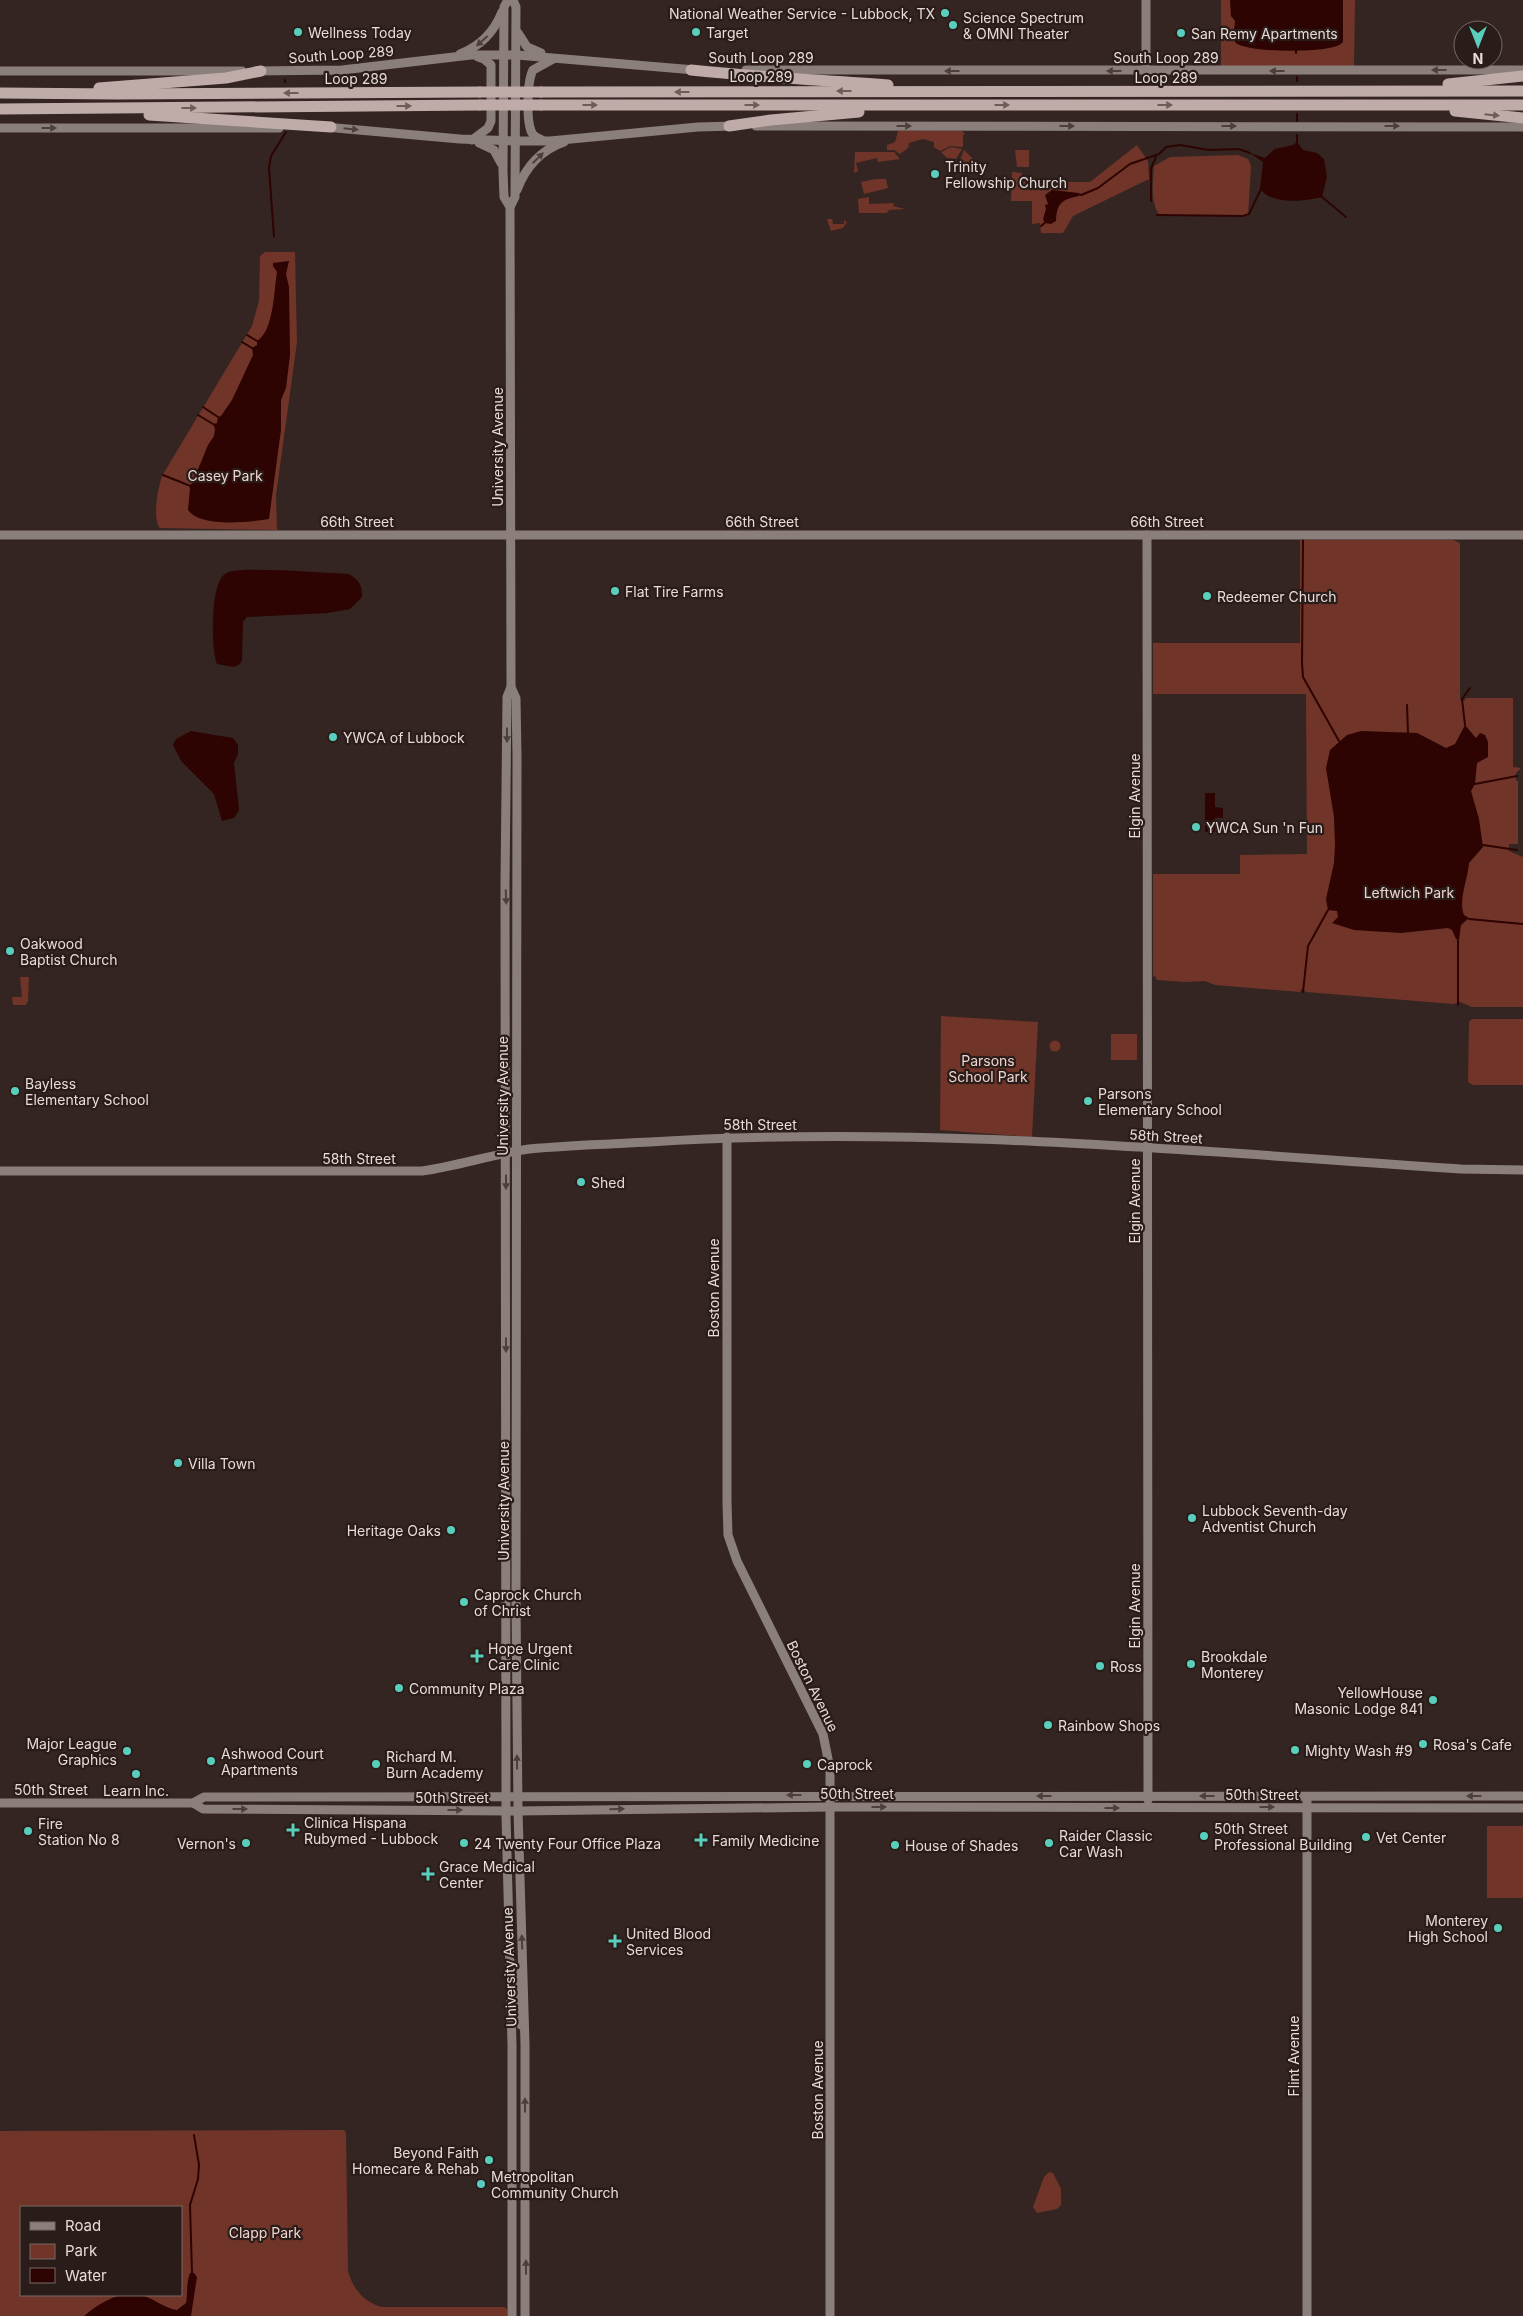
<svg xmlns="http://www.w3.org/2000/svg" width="1523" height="2316" viewBox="0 0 1523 2316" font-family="Inter,sans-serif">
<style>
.green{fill:#713428;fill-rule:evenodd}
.water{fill:#2d0401}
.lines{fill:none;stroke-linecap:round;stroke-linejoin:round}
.stream{stroke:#2d0401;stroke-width:2}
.secondary{stroke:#8b7f7c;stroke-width:9}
.highway{stroke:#bfaca8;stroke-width:11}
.highway-bridge{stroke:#bfaca8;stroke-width:11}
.oneway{fill:#4c3f3c}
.oneway2{fill:#6d5d59}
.poi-dot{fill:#5acebc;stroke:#2a1c19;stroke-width:2}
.labels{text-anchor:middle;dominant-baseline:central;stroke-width:4.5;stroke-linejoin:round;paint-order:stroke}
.poi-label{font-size:14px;fill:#e7dcda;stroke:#2a1c19;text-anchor:start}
.street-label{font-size:14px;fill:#e7dcda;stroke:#2a1c19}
.park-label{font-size:14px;fill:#eed5cf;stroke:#2a1c19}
</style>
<rect width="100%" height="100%" fill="#342522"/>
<g class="green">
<polygon points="1221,0 1355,0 1354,66 1221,66"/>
<polygon points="898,131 962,131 965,134 963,135 963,147 950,146 940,151 934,147 934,142 923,139 909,143 908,148 900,154 894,150 887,150 887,145 895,142"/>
<polygon points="1137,145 1148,161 1149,179 1073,216 1063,233 1041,233 1040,223 1032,224 1032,201 1011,201 1012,172 1022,173 1022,182 1090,182"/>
<polygon points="951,147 962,149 956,159 947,158 941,152"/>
<polygon points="964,150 975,161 976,170 974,173 972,168 960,160"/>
<polygon points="1015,150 1029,150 1029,167 1017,167"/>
<polygon points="855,152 894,152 900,159 878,162 877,158 856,163 858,171 854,173"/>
<path d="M1238,155L1248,159L1251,166L1248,216H1160C1150,202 1153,183 1154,166L1170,157Z"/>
<polygon points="876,179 886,179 888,188 864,194 861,182"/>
<polygon points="869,197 869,204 894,203 893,206 905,209 889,210 887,213 859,213 858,199"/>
<polygon points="827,219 832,219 833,224 844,224 844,220 847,222 843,228 831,231"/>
<path d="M265,252H295L297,342L276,495L277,530L160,528C152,519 158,488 162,476L252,326L259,301L260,256Z"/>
<polygon points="1300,540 1453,540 1460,543 1460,700 1464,701 1466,698 1513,698 1513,767 1521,768 1516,773 1516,781 1518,781 1518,844 1509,844 1509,851 1523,857 1523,1007 1472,1007 1460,1002 1453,1004 1306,992 1302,988 1300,992 1215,985 1205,981 1185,982 1157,980 1155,976 1153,977 1153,874 1240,874 1240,855 1307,854 1306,694 1153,694 1153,643 1300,643"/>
<polygon points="20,977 29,977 28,1001 26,1005 13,1005 12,997 22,997"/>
<polygon points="941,1016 1038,1022 1032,1137 940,1130"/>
<polygon points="1472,1019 1523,1019 1523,1085 1473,1085 1468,1082 1469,1022"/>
<rect x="1111" y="1034" width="26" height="26"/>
<circle cx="1055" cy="1046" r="5.5"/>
<rect x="1487" y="1826" width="36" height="72"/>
<path d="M344,2130L346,2133L348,2271C353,2289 363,2301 381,2307H504L507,2309V2316H0V2131ZM21,2207H181V2295H21Z"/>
<polygon points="1049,2172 1053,2173 1061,2189 1061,2205 1057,2209 1037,2213 1033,2207 1044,2177"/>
</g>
<g class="water">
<path d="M1230,0H1343V42C1336,54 1247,53 1236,43C1231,37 1235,28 1235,21L1231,16Z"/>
<path d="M1297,142L1303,150L1317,153L1324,159L1327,177L1322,197C1306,201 1270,206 1260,188L1263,162L1250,153L1265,158L1275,149L1293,145Z"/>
<path d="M1052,190L1079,193L1082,195C1065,200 1057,199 1056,221L1051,224L1045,223L1043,219L1046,209L1045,205L1048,204L1045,195Z"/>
<path d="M289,261L286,274L289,287L290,355L286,388L281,400V430L269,519C249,522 201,528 188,510L190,488L188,485L192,484L208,445L214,436L215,429L213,424L217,423L218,417L221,416L232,400L253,355L252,348L257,345V341C274,331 274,289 277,272L273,266V263Z"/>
<path d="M279,570L349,574C360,581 362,585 362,597L350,609L328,613L247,617L243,622L242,660L240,664L234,667L217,664C211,650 210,583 225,574C235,567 266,571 279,570Z"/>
<path d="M1465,725L1476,738L1480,733L1485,735L1488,742V757L1477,763L1475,784L1471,791L1479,819L1483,847L1469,863C1468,879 1458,900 1464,915L1469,918L1461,925L1459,940L1456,939L1452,930L1448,928L1401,933L1354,930L1332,923L1338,917L1337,911L1328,910L1326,899L1334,863L1335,845L1334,817L1326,768L1330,750L1347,735L1361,731L1417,733L1446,748L1455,744Z"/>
<polygon points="191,731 233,738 238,745 238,754 234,763 239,810 234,818 222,821 214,794 181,761 173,745 176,739"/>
<polygon points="1205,793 1215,793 1215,807 1223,808 1223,818 1215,818 1215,832 1205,832"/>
<path d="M190,2273H194L197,2277L191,2316H84C99,2303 120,2290 141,2295C153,2298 164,2308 177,2310L186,2303C188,2292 186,2284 190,2273Z"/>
</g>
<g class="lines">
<g class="stream">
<polyline points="1296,50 1296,53"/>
<polyline points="1297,77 1297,81"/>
<polyline points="285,82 285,80"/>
<polyline points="1297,114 1297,121"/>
<polyline points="1297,135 1297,142"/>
<polyline points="1081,195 1098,188 1130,164 1159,154 1166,147 1180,145 1209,150 1239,149 1250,153"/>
<polyline points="1322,197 1346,217"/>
<polyline points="1151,201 1151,168 1156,157"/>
<polyline points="1157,215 1243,216 1249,214 1261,189"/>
<polyline points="1041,226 1047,221"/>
<polyline points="274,237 269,168 271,156 286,132"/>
<polyline points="247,335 257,341"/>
<polyline points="242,342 252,348"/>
<polyline points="203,407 218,417"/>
<polyline points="198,415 213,424"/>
<polyline points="163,475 188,485"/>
<polyline points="1303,540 1302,663 1303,677 1339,741"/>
<polyline points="1407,705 1408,733"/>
<polyline points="1465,725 1462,699 1470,688"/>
<polyline points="1475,784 1517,776"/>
<polyline points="1483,845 1517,850"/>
<polyline points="1469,919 1523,924"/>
<polyline points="1303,992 1308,946 1328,910"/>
<polyline points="1458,1005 1458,940"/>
<polyline points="192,2273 190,2205 198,2179 199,2165 194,2135"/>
</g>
<g class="secondary">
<polyline points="508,0 504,7 503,171 504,197 510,207"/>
<polyline points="518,33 527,47 541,53"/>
<path d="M460,54C481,46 494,32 502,12"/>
<polyline points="746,70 1523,70"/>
<polyline points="0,71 242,71"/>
<polyline points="255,71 342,70 471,55 517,55 695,70"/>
<polyline points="1146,71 1146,0"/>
<polyline points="756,126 1523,127"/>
<polyline points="325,127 460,139 516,141 550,141 698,127 735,126"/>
<polyline points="0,128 279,128"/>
<polyline points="472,140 488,128 491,121 491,65 484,59 478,57"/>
<path d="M542,140C538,138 534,137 532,133C526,122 527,81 533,70L553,59"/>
<polyline points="479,143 494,150 501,163"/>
<path d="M517,190C526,166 541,150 564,142"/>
<polyline points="0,535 1523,535"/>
<polyline points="1147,535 1148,1800"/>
<polyline points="511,687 516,698 517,756 516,1604 518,1811 525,2044 525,2316"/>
<polyline points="727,1137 727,1502 728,1535 737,1561 823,1734 830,1769 830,2316"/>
<path d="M0,1171H422C458,1166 493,1154 529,1149C569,1145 610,1144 650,1142C920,1125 1191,1151 1461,1169L1523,1170"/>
<polyline points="1307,1801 1307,2316"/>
<polyline points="0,1803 193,1803 204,1797 1523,1796"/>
<polyline points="193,1803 203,1809 518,1811 831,1807 1523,1808"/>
<polyline points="510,1965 516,1972 521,2025"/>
<polyline points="512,2316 512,2045 506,1816 505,882 507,697 511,687 510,207 515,197 516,7 513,0"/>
</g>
<g class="highway">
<path d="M691,70C756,77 822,80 888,85"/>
<polyline points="1448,84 1523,76"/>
<polyline points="99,88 226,78 261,71"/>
<polyline points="541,92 1523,91"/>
<polyline points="0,93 117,94 480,92"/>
<polyline points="541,105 1523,105"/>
<polyline points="0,109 480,105"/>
<polyline points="1455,111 1523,118"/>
<polyline points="149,115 331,127"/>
<polyline points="729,126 771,120 859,112"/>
</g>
<g class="highway-bridge">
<polyline points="480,92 541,92"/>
<polyline points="480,105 541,105"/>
</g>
</g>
<defs><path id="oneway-solid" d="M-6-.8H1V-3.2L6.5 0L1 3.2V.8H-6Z" transform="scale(1.25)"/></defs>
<g class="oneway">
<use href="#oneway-solid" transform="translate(482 41) rotate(138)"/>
<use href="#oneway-solid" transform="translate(1439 70) rotate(180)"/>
<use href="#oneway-solid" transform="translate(952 71) rotate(180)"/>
<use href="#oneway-solid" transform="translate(1114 71) rotate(180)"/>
<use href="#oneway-solid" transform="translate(1277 71) rotate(180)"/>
<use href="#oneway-solid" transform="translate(904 126)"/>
<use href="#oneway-solid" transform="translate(1067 126)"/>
<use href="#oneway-solid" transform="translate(1229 126)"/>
<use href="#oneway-solid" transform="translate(1392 126)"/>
<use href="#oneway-solid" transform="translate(49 128)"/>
<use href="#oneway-solid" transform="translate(351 129) rotate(6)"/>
<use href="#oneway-solid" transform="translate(538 158) rotate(-44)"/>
<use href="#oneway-solid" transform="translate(507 735) rotate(90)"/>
<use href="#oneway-solid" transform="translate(506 897) rotate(88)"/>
<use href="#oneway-solid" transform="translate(506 1182) rotate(90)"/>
<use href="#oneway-solid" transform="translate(506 1345) rotate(90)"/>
<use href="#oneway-solid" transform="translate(517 1762) rotate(-90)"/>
<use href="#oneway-solid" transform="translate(794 1795) rotate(-180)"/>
<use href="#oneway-solid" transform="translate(1044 1796) rotate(-180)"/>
<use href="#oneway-solid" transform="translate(1207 1796) rotate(180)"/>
<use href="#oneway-solid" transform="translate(1474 1796) rotate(180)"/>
<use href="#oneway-solid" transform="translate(879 1807)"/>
<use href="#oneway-solid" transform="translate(1267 1807)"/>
<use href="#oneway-solid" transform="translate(1112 1808)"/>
<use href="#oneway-solid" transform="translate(240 1809)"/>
<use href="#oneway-solid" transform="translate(617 1809) rotate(-2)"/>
<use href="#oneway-solid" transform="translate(455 1810)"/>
<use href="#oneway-solid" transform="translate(522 1942) rotate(-92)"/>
<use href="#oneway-solid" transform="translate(525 2105) rotate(-90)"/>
<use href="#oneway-solid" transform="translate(526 2267) rotate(-90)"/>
</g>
<g class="oneway2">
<use href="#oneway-solid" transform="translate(844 91) rotate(180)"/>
<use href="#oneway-solid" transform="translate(682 92) rotate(180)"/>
<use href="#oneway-solid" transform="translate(291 93) rotate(180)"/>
<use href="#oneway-solid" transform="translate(590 105)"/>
<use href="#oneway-solid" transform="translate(752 105)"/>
<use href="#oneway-solid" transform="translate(1002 105)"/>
<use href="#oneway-solid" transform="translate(1165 105)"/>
<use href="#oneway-solid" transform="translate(404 106)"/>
<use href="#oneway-solid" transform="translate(189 108)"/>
<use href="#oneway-solid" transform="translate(1492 115) rotate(6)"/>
</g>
<g class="poi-dot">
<circle cx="945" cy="13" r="5"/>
<circle cx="953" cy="25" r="5"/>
<circle cx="298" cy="32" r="5"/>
<circle cx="696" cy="32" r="5"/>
<circle cx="1181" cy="33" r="5"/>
<circle cx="935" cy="174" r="5"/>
<circle cx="615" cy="591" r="5"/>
<circle cx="1207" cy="596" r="5"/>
<circle cx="333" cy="737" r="5"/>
<circle cx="1196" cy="827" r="5"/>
<circle cx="10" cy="951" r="5"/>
<circle cx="15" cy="1091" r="5"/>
<circle cx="1088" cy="1101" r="5"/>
<circle cx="581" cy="1182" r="5"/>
<circle cx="178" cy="1463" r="5"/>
<circle cx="1192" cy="1518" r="5"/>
<circle cx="451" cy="1530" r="5"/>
<circle cx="464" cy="1602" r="5"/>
<path d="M474.5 1648.5h5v5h5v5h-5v5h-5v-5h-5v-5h5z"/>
<circle cx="1191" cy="1664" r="5"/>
<circle cx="1100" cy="1666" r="5"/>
<circle cx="399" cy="1688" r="5"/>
<circle cx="1433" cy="1700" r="5"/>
<circle cx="1048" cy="1725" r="5"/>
<circle cx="1423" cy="1744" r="5"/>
<circle cx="1295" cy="1750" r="5"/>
<circle cx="127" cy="1751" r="5"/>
<circle cx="211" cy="1761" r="5"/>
<circle cx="376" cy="1764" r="5"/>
<circle cx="807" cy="1764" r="5"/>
<circle cx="136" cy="1774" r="5"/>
<path d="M290.5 1822.5h5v5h5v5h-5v5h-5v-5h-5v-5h5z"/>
<circle cx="28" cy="1831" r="5"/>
<circle cx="1204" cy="1836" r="5"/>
<circle cx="1366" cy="1837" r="5"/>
<path d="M698.5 1832.5h5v5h5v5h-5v5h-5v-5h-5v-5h5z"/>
<circle cx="246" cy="1843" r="5"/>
<circle cx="464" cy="1843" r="5"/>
<circle cx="1049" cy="1843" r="5"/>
<circle cx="895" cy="1845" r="5"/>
<path d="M425.5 1866.5h5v5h5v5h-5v5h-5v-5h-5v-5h5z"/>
<circle cx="1498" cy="1928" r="5"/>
<path d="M612.5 1933.5h5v5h5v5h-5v5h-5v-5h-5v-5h5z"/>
<circle cx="489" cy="2160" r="5"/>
<circle cx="481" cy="2184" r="5"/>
</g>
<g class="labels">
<g class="poi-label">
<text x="935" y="13" text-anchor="end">National Weather Service - Lubbock, TX</text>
<text x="963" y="17">Science Spectrum<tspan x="963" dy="16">&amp; OMNI Theater</tspan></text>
<text x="308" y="32">Wellness Today</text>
<text x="706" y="32">Target</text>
<text x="1191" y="33">San Remy Apartments</text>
<text x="945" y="166">Trinity<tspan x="945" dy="16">Fellowship Church</tspan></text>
<text x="625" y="591">Flat Tire Farms</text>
<text x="1217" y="596">Redeemer Church</text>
<text x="343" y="737">YWCA of Lubbock</text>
<text x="1206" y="827">YWCA Sun 'n Fun</text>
<text x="20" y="943">Oakwood<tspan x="20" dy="16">Baptist Church</tspan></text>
<text x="25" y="1083">Bayless<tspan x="25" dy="16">Elementary School</tspan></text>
<text x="1098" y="1093">Parsons<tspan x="1098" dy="16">Elementary School</tspan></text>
<text x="591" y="1182">Shed</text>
<text x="188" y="1463">Villa Town</text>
<text x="1202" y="1510">Lubbock Seventh-day<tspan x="1202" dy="16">Adventist Church</tspan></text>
<text x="441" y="1530" text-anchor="end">Heritage Oaks</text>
<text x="474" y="1594">Caprock Church<tspan x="474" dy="16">of Christ</tspan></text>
<text x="488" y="1648">Hope Urgent<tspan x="488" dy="16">Care Clinic</tspan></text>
<text x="1201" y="1656">Brookdale<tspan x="1201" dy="16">Monterey</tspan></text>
<text x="1110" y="1666">Ross</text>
<text x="409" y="1688">Community Plaza</text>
<text x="1423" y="1692" text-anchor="end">YellowHouse<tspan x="1423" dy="16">Masonic Lodge 841</tspan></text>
<text x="1058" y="1725">Rainbow Shops</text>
<text x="117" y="1743" text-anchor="end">Major League<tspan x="117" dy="16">Graphics</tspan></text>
<text x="1433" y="1744">Rosa's Cafe</text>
<text x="1305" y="1750">Mighty Wash #9</text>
<text x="221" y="1753">Ashwood Court<tspan x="221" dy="16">Apartments</tspan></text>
<text x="386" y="1756">Richard M.<tspan x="386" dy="16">Burn Academy</tspan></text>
<text x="817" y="1764">Caprock</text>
<text x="136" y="1790" text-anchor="middle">Learn Inc.</text>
<text x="304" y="1822">Clinica Hispana<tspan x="304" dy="16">Rubymed - Lubbock</tspan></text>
<text x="38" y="1823">Fire<tspan x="38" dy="16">Station No 8</tspan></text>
<text x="1214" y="1828">50th Street<tspan x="1214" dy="16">Professional Building</tspan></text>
<text x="1059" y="1835">Raider Classic<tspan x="1059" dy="16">Car Wash</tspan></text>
<text x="1376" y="1837">Vet Center</text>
<text x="712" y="1840">Family Medicine</text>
<text x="236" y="1843" text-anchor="end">Vernon's</text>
<text x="474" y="1843">24 Twenty Four Office Plaza</text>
<text x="905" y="1845">House of Shades</text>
<text x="439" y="1866">Grace Medical<tspan x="439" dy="16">Center</tspan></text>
<text x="1488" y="1920" text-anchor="end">Monterey<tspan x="1488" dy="16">High School</tspan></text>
<text x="626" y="1933">United Blood<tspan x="626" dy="16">Services</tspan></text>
<text x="479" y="2152" text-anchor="end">Beyond Faith<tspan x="479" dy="16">Homecare &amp; Rehab</tspan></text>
<text x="491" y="2176">Metropolitan<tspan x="491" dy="16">Community Church</tspan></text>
</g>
<g class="street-label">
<text transform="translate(341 54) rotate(-4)">South Loop 289</text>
<text x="761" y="57">South Loop 289</text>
<text x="1166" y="57">South Loop 289</text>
<text x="761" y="76">Loop 289</text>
<text x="1166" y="77">Loop 289</text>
<text x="356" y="78">Loop 289</text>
<text transform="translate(497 447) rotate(-90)">University Avenue</text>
<text x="357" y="521">66th Street</text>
<text x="762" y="521">66th Street</text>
<text x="1167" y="521">66th Street</text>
<text transform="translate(1134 796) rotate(-90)">Elgin Avenue</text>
<text transform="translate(502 1096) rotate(-90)">University Avenue</text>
<text x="760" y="1124">58th Street</text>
<text transform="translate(1166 1136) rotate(3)">58th Street</text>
<text x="359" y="1158">58th Street</text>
<text transform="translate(1134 1201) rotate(-90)">Elgin Avenue</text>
<text transform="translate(713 1288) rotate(-90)">Boston Avenue</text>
<text transform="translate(503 1501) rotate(-90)">University Avenue</text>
<text transform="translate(1134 1606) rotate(-90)">Elgin Avenue</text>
<text transform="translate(813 1686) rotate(64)">Boston Avenue</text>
<text x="51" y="1789">50th Street</text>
<text x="857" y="1793">50th Street</text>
<text x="1262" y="1794">50th Street</text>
<text x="452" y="1797">50th Street</text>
<text transform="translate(509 1967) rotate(-92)">University Avenue</text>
<text transform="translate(1293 2056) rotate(-90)">Flint Avenue</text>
<text transform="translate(817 2090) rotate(-90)">Boston Avenue</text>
</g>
<g class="park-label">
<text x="225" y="475">Casey Park</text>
<text x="1409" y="892">Leftwich Park</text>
<text x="988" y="1060">Parsons<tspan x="988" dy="16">School Park</tspan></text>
<text x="265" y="2232">Clapp Park</text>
</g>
</g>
<rect x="20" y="2206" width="162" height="90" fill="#2a1c19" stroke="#766966"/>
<rect x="30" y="2222" width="25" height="8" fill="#8b7f7c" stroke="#766966"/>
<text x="65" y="2231" font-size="15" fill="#e7dcda">Road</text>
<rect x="30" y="2244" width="25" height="15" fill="#713428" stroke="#766966"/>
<text x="65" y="2256" font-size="15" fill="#e7dcda">Park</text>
<rect x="30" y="2268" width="25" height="15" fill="#2d0401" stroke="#766966"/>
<text x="65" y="2281" font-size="15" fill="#e7dcda">Water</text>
<g transform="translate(1478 45) rotate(180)"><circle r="24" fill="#2a1c19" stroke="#766966"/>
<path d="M0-4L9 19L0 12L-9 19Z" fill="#5acebc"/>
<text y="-8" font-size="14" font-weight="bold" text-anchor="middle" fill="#e7dcda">N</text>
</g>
</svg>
